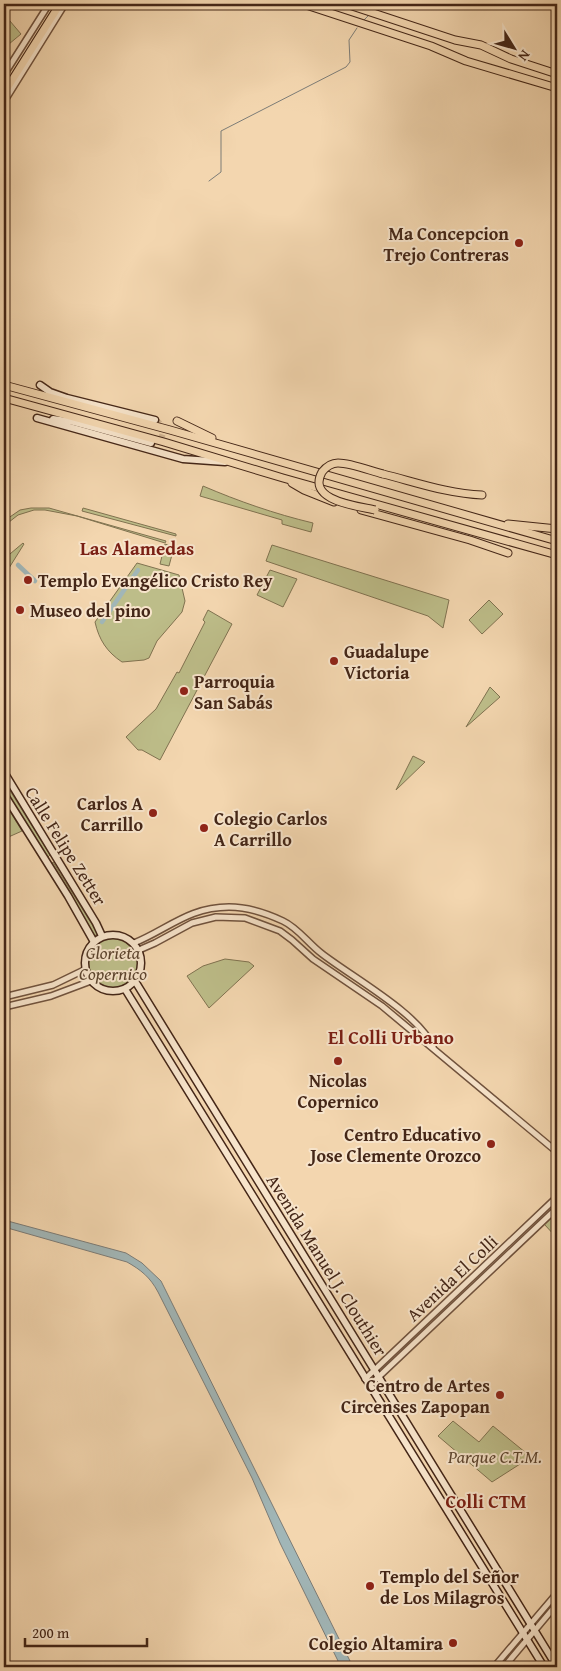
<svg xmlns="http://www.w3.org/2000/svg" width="561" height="1671" viewBox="0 0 561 1671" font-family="'Gentium Book Plus',serif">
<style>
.green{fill:#bdbd89;stroke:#807250}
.water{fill:#a1b6b7;stroke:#7c7c77}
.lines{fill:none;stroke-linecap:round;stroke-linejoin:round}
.stream{stroke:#7c7c77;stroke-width:1}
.canal{stroke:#a1b6b7;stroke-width:4.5}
.secondary-tunnel{stroke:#d0b391;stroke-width:6;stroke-dasharray:6 3;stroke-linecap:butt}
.tertiary-casing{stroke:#70523d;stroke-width:8}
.secondary-casing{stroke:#442617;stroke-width:9}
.primary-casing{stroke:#442617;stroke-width:9}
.trunk-casing{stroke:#442617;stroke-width:9}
.tertiary{stroke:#f7e4cb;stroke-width:5}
.secondary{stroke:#f7e4cb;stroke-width:6}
.primary{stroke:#f3d6af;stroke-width:7}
.trunk{stroke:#f3d6af;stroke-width:7}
.trunk-bridge-casing{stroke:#442617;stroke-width:9;stroke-linecap:butt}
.trunk-bridge{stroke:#f3d6af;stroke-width:7}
.poi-dot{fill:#8f2418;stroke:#f7e4cb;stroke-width:2}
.labels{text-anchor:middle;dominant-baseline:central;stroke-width:4;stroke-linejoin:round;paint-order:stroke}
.poi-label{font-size:18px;font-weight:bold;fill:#442617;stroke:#f7e4cb;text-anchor:start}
.street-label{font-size:18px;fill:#442617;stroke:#f7e4cb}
.park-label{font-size:18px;font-style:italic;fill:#5c442e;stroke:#f7e4cb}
.neighbourhood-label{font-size:19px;font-weight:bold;fill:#7a1f14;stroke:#f7e4cb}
</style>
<rect width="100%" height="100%" fill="#f3d6af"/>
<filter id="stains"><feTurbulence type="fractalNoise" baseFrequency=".004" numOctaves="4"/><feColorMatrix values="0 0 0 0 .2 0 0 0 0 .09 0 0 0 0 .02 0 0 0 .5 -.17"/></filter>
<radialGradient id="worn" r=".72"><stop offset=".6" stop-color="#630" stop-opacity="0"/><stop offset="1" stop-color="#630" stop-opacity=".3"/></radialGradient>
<g class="green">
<polygon points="4,14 21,34 9,44 4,37"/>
<path d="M203,486C238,501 275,514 313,523L311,532L282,524V520L200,496Z"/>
<polygon points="31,508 49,508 166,541 165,543 77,516 45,510 34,510 18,515 4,526 4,521 20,510"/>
<polygon points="83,508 176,534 176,536 82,511"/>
<polygon points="23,543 24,544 4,576 4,559"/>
<polygon points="165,544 174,547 169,566 160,564"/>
<polygon points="272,545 449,600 443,628 428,616 266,561"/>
<path d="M137,563L179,575L185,601L182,612L157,641L149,658L144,660L122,662C107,652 99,640 95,622Z"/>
<polygon points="270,570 297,579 283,607 257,595"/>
<polygon points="489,600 503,614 482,634 469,620"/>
<polygon points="208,610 232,624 160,760 142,750 138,750 126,737 156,709 177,672 179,673 205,622 203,620"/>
<polygon points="490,687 500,697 466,727"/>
<polygon points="413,756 425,762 396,790"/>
<polygon points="4,781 50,855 48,857 46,857 4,789"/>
<polygon points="6,805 22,831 4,839 4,806"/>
<polygon points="53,862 98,934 94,936 51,865"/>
<circle cx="113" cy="963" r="25"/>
<polygon points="225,959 249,962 254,966 209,1008 187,976 203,966"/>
<polygon points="552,1216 557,1221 557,1238 544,1224"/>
<polygon points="453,1421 479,1442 493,1426 531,1457 492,1482 438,1436"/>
</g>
<path class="water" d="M4,1220L126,1253L142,1263L161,1281L353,1667H341L280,1543L252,1478L158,1292C150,1277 141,1270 127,1262L4,1227Z"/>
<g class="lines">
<g class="stream">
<polyline points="375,8 380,4"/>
<polyline points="363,21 368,16"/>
<polyline points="209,181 221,172 221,131 346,67 350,62 349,40 357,28"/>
</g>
<g class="canal">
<polyline points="18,565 35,581"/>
<polyline points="102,622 138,570"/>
</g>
<path class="secondary-tunnel" d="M155,420C165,425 166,435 157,442"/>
<defs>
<g id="tertiary">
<polyline points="4,75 49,4"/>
<polyline points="4,102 65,4"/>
<path d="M134,943C168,929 189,907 229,907C247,907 266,913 283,921C298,928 308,943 321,953C350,976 420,1014 433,1047"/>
<polyline points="139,950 155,943 192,923 216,917 245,918 280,931 292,940 313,959 382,1006 557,1152"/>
<polyline points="4,997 53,985 86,969"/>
<polyline points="4,1007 51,996 91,981"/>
<polyline points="365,1379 557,1197"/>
<polyline points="369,1386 557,1208"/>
<polyline points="494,1667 557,1593"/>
<polyline points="504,1667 557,1604"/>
</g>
<g id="secondary">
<polyline points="40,385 50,392 67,398 155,420"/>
<polyline points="37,418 183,459 225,462"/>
<polyline points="53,419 74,422 151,443"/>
<polyline points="4,772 96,923 102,936"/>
<polyline points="4,794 68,896 94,942"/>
<circle cx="113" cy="963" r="28"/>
<polyline points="135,981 557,1667"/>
<polyline points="125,989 544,1667"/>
</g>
<g id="primary">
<polyline points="303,4 431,46 466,61 557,88"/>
<polyline points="346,4 455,40 481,45 511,59 557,74"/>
<polyline points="4,93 60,4"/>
<polyline points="4,1665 9,1667"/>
</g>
<g id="trunk">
<polyline points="4,385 170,430 557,541"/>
<polyline points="4,398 164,442 283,478 557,555"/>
<polyline points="177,421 212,438"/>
<path d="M383,474C415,482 449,494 482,495"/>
<polyline points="292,483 304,490 334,502"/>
<polyline points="361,510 470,540 508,553"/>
<polyline points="508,524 557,529"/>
</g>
</defs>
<use href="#tertiary" class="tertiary-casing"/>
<use href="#secondary" class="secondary-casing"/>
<use href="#primary" class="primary-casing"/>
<use href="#trunk" class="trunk-casing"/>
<use href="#tertiary" class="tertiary"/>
<use href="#secondary" class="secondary"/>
<use href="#primary" class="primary"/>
<use href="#trunk" class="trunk"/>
<defs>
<path id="trunk-bridge" d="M375,510C358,506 306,501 322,472C326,467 332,463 338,463C351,463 371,471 383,474"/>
</defs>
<use href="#trunk-bridge" class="trunk-bridge-casing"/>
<use href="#trunk-bridge" class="trunk-bridge"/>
</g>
<g class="poi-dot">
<circle cx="519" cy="243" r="5"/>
<circle cx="28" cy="580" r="5"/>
<circle cx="20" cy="610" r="5"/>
<circle cx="334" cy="661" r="5"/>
<circle cx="184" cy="691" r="5"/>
<circle cx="153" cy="813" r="5"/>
<circle cx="204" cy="828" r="5"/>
<circle cx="338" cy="1061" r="5"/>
<circle cx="491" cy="1144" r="5"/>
<circle cx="500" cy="1395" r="5"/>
<circle cx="370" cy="1586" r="5"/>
<circle cx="453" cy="1643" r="5"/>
</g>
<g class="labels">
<g class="poi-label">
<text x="509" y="233" text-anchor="end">Ma Concepcion<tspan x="509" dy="21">Trejo Contreras</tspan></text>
<text x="38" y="580">Templo Evangélico Cristo Rey</text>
<text x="30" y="610">Museo del pino</text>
<text x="344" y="651">Guadalupe<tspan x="344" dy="21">Victoria</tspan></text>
<text x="194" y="681">Parroquia<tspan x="194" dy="21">San Sabás</tspan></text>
<text x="143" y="803" text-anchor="end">Carlos A<tspan x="143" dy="21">Carrillo</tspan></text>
<text x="214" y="818">Colegio Carlos<tspan x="214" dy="21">A Carrillo</tspan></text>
<text x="338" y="1080" text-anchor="middle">Nicolas<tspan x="338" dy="21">Copernico</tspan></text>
<text x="481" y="1134" text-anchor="end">Centro Educativo<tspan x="481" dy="21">Jose Clemente Orozco</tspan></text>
<text x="490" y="1385" text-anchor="end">Centro de Artes<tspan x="490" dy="21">Circenses Zapopan</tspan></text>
<text x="380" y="1576">Templo del Señor<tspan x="380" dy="21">de Los Milagros</tspan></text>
<text x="443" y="1643" text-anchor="end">Colegio Altamira</text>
</g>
<g class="street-label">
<text transform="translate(66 846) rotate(58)">Calle Felipe Zetter</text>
<text transform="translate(327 1265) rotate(58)">Avenida Manuel J. Clouthier</text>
<text transform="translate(452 1278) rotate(-43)">Avenida El Colli</text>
</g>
<g class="park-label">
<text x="113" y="952">Glorieta<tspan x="113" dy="21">Copernico</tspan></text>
<text x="495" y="1456">Parque C.T.M.</text>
</g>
<g class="neighbourhood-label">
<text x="137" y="548">Las Alamedas</text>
<text x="391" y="1037">El Colli Urbano</text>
<text x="486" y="1501">Colli CTM</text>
</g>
</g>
<rect width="561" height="1671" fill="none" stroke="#f3d6af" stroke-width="20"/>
<rect x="5" y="5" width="551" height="1661" fill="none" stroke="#442617" stroke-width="2.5"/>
<rect x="10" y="10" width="541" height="1651" fill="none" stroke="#442617"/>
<g transform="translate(514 48) rotate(127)" stroke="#f7e4cb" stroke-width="4" paint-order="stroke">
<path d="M0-4L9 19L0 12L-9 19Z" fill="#442617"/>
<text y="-8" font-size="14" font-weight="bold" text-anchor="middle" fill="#442617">N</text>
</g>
<path d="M25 1638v8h122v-8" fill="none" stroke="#442617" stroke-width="2.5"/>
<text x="32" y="1638" font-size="15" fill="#442617" stroke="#f7e4cb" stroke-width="4" paint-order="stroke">200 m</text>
<rect width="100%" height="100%" filter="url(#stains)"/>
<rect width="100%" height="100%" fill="url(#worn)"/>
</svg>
